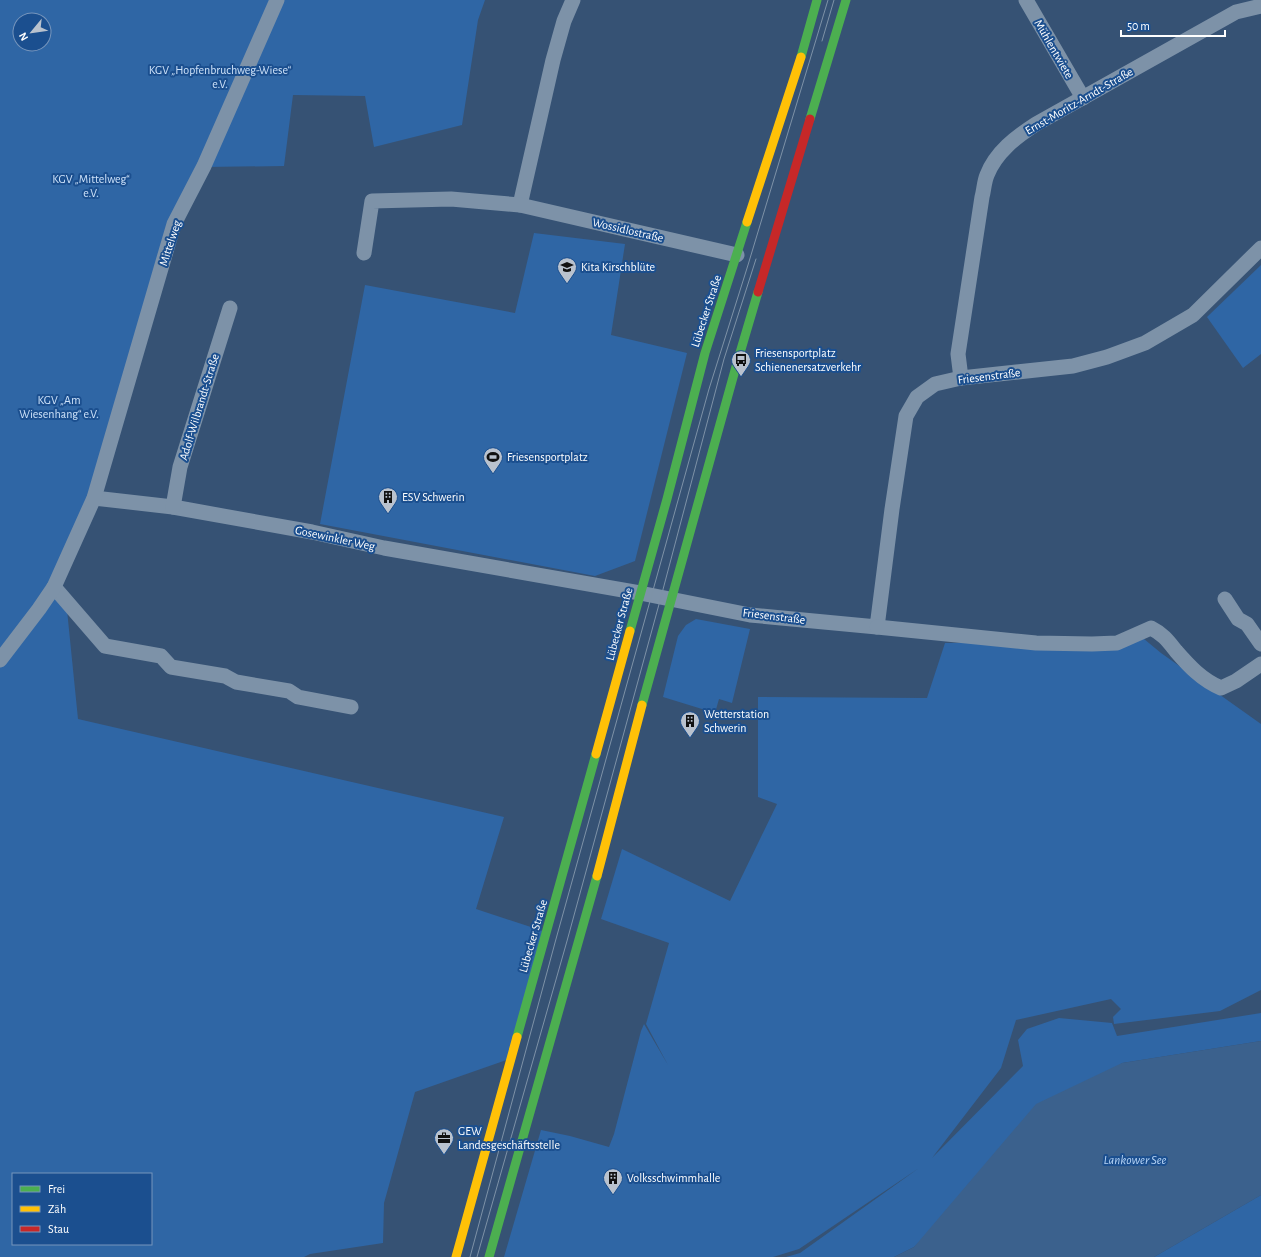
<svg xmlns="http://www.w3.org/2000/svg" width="1261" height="1257" viewBox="0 0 1261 1257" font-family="'Alegreya Sans',sans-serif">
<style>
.green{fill:#2f66a5;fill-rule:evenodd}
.water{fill:#3b618d}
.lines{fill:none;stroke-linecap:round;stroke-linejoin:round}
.street{stroke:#7d92a8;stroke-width:15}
.fast{stroke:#4caf50;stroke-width:9}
.slow{stroke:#ffc107;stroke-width:9}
.jam{stroke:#c62828;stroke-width:9}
.tram{stroke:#7e92a7;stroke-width:1}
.labels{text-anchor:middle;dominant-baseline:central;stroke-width:4;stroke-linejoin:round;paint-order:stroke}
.street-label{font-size:12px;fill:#fff;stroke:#1b4f8f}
.park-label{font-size:12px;fill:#cfe3fa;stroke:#1b4f8f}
.poi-label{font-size:12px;fill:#fff;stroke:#1b4f8f;text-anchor:start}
.water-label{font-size:13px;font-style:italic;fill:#b5d3f5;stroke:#1b4f8f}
</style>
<rect width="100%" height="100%" fill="#365274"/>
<g class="green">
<path d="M0,0H485L478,20L462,125L374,147L365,96L293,95L284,166L204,167L174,224L94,498L54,587L66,600L78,719L504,817L476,909L546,932L512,1058L415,1092L384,1203L383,1243L310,1254L304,1257H0ZM20,20H44V44H20ZM13,1174H151V1244H13Z"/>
<polygon points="534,233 625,244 611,335 687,353 635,561 595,576 320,524 365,285 515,313"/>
<polygon points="1261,265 1261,354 1243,368 1207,317"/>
<polygon points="696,619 750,629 732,703 719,699 715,713 663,697 678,636 686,625"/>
<polygon points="1138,634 1161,653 1261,724 1261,990 1220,1011 1114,1024 1113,1017 1121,1009 1111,999 1016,1020 1001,1068 932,1158 1023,1066 1018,1040 1027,1029 1059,1018 1112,1023 1117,1036 1261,1013 1261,1041 1122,1063 914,1247 894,1257 786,1257 800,1253 919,1168 799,1249 773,1257 504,1257 541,1130 570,1136 609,1147 614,1134 641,1031 644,1024 668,1065 646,1024 669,943 601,919 622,849 730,901 777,804 758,797 758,697 927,698 945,643 1036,643"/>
<polygon points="1261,1195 1261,1257 1154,1257"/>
</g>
<polygon class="water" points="1261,1041 1261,1195 1154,1257 894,1257 914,1247 1036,1104 1122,1063"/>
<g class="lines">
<g class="street">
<polyline points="1026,0 1083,98"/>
<polyline points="520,205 553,60 564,21 573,0"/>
<polyline points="364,253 372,201 451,199 520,205 737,255"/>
<path d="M961,378L958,354L982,197C984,190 984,182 987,175C996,152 1016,137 1036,124L1236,12L1261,6"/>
<polyline points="94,498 173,507 312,532 384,548 640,593 750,615 877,627 892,509 906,416 917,397 935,384 961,378 1073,366 1107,357 1145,343 1193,315 1261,248"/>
<polyline points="173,507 180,467 230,308"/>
<polyline points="54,587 105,646 161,656 171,667 225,676 236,682 289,691 298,697 351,707"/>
<polyline points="1225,599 1238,619 1247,624 1261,644"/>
<path d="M877,627L1036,643L1092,644L1117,643L1151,628C1163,634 1168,641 1176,651C1189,666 1202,680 1221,688L1236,681L1261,664"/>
<polyline points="0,660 39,609 54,587 94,498 174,224 204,166 277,0"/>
</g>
<g class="fast">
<polyline points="801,57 817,0"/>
<polyline points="810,119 846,0"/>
<polyline points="630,631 667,499 705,353 747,222"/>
<polyline points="642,705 737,363 758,292"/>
<polyline points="517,1037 596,754"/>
<polyline points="489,1257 597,876"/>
</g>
<g class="slow">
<polyline points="747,222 801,57"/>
<polyline points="596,754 630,631"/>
<polyline points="597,876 642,705"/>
<polyline points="456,1257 517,1037"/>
</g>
<polyline class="jam" points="758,292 810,119"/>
<g class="tram">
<polyline points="822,41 834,0"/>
<polyline points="470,1257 556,939 709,389 748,265 828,0"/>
<polyline points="477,1257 567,941 661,597 724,359 756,259"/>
</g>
</g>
<defs>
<symbol id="school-pin" viewBox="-11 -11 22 30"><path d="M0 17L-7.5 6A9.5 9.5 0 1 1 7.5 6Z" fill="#b9c2ce" stroke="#1b4f8f"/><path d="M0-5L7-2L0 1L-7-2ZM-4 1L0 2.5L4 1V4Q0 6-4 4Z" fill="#111"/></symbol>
<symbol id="bus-pin" viewBox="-11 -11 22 30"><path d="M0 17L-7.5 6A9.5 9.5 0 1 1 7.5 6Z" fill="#b9c2ce" stroke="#1b4f8f"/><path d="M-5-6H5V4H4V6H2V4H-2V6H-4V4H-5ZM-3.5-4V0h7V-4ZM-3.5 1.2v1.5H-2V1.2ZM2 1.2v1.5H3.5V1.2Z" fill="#111"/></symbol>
<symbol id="stadium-pin" viewBox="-11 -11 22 30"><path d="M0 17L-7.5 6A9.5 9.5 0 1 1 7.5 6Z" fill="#b9c2ce" stroke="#1b4f8f"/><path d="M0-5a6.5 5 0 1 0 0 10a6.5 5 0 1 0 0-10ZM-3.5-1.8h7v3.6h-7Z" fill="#111"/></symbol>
<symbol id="building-pin" viewBox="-11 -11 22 30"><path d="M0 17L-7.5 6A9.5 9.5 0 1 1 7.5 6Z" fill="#b9c2ce" stroke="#1b4f8f"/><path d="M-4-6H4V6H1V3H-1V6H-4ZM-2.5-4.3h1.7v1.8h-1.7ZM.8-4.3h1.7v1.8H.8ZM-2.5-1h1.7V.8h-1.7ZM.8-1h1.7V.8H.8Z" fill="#111"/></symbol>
<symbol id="office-pin" viewBox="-11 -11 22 30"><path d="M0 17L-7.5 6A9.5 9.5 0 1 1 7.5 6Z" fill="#b9c2ce" stroke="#1b4f8f"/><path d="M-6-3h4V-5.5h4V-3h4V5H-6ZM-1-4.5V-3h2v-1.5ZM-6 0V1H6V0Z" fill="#111"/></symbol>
</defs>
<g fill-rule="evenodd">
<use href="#school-pin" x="556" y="256" width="22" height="30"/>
<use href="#bus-pin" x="730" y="349" width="22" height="30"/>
<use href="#stadium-pin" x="482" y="446" width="22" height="30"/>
<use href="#building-pin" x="377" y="486" width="22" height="30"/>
<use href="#building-pin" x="679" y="710" width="22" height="30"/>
<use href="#office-pin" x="433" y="1127" width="22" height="30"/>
<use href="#building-pin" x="602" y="1167" width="22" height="30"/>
</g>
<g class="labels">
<g class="street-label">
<text transform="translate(1054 49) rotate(60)">Mühlentwiete</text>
<text transform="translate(1079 101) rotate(-30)">Ernst-Moritz-Arndt-Straße</text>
<text transform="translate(628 230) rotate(13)">Wossidlostraße</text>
<text transform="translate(170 243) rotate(-72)">Mittelweg</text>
<text transform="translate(706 311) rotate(-72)">Lübecker Straße</text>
<text transform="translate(989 376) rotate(-7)">Friesenstraße</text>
<text transform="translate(199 407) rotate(-73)">Adolf-Wilbrandt-Straße</text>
<text transform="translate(335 538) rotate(12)">Gosewinkler Weg</text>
<text transform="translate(774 616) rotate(7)">Friesenstraße</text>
<text transform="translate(619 624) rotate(-75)">Lübecker Straße</text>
<text transform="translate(533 936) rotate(-74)">Lübecker Straße</text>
</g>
<g class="park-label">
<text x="220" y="70">KGV „Hopfenbruchweg-Wiese“<tspan x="220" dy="14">e.V.</tspan></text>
<text x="91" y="179">KGV „Mittelweg“<tspan x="91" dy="14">e.V.</tspan></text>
<text x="59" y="400">KGV „Am<tspan x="59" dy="14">Wiesenhang“ e.V.</tspan></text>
</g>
<g class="poi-label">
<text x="581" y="267">Kita Kirschblüte</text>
<text x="755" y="353">Friesensportplatz<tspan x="755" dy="14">Schienenersatzverkehr</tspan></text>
<text x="507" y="457">Friesensportplatz</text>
<text x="402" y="497">ESV Schwerin</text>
<text x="704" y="714">Wetterstation<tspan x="704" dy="14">Schwerin</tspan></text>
<text x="458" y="1131">GEW<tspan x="458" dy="14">Landesgeschäftsstelle</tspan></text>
<text x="627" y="1178">Volksschwimmhalle</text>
</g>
<g class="water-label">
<text x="1135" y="1160">Lankower See</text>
</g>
</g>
<rect x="12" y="1173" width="140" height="72" fill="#1b4f8f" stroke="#7695bc"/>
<rect x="20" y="1186" width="20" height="6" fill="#4caf50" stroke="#7695bc"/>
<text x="48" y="1193" font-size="12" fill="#ffffff">Frei</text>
<rect x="20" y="1206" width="20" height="6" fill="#ffc107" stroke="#7695bc"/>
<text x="48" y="1213" font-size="12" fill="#ffffff">Zäh</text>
<rect x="20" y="1226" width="20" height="6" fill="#c62828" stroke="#7695bc"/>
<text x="48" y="1233" font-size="12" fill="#ffffff">Stau</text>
<g transform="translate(32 32) rotate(241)"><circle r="19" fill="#1b4f8f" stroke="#7695bc"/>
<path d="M0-3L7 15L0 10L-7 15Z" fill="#b9c2ce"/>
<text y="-6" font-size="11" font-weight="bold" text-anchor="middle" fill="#ffffff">N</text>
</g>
<path d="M1121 30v6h104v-6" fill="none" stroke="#ffffff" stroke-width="2"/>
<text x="1127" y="30" font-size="12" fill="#ffffff" stroke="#1b4f8f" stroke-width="3" paint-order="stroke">50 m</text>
</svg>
